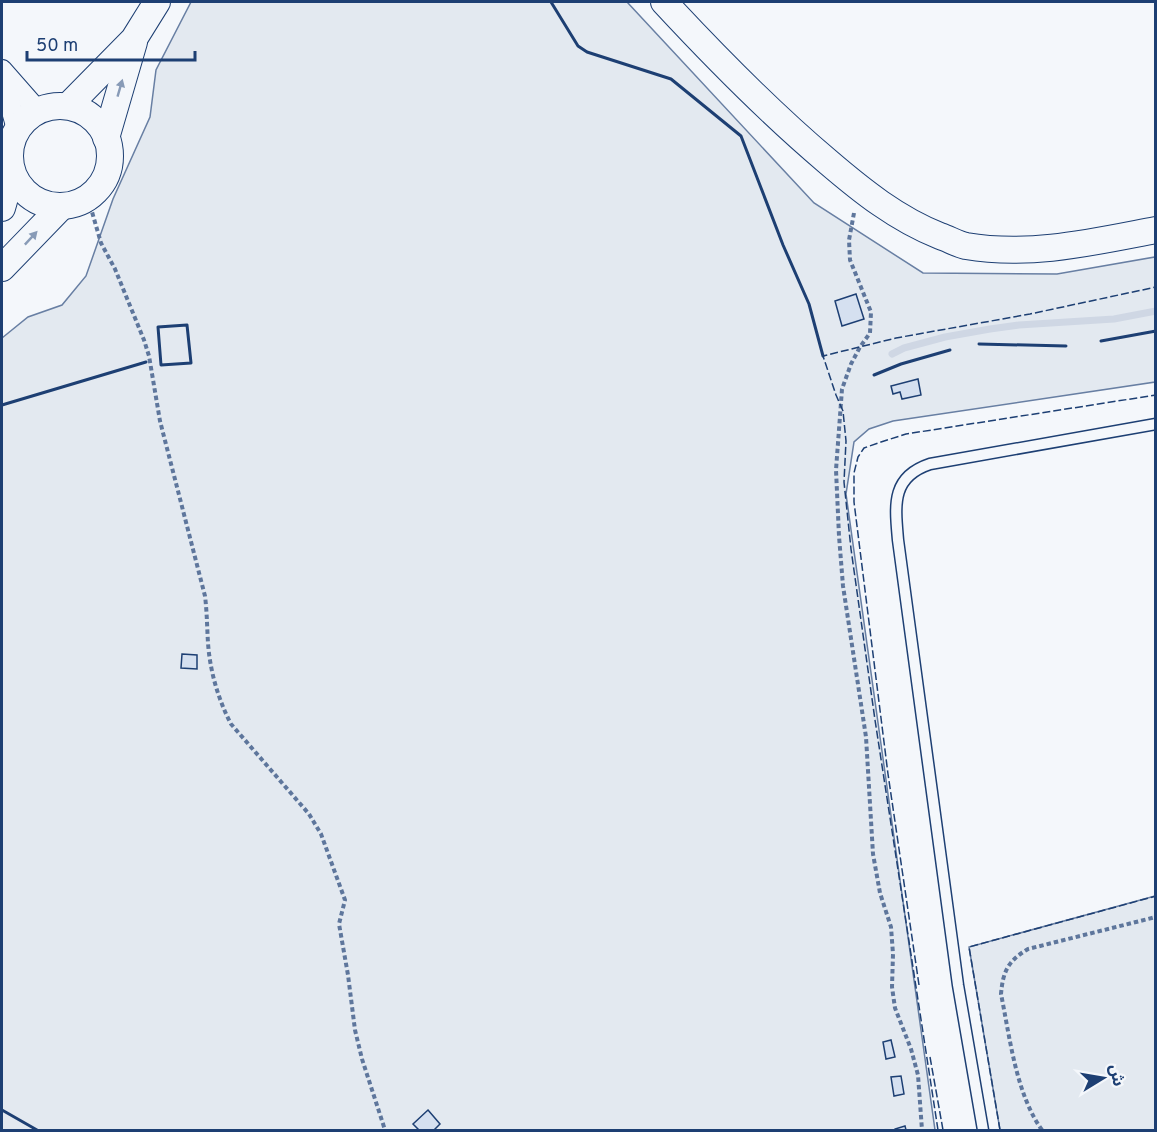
<svg xmlns="http://www.w3.org/2000/svg" width="1157" height="1132" viewBox="0 0 1157 1132" font-family="Overpass,'Noto Sans Arabic',sans-serif">
<style>
.green{fill:#e3e9f0;stroke:#687fa3;stroke-width:1.5}
.lines{fill:none;stroke-linecap:round;stroke-linejoin:round}
.stream{stroke:#cfd7e4;stroke-width:7}
.building{fill:#d5e0f0;stroke:#1d3f73;stroke-width:1.5}
.service-casing{stroke:#1d3f73;stroke-width:13}
.minor-casing{stroke:#1d3f73;stroke-width:22}
.tertiary-casing{stroke:#1d3f73;stroke-width:28}
.path{stroke:#5e769c;stroke-width:4;stroke-dasharray:4.5 3;stroke-linecap:butt}
.service{stroke:#f4f7fb;stroke-width:10}
.minor{stroke:#f4f7fb;stroke-width:20}
.tertiary{stroke:#f4f7fb;stroke-width:26}
.fence{stroke:#1d3f73;stroke-width:1.5;stroke-dasharray:8 3;stroke-linecap:butt}
.wall{stroke:#1d3f73;stroke-width:3}
.oneway{fill:#889bb7}
</style>
<rect width="100%" height="100%" fill="#f4f7fb"/>
<g class="green">
<polygon points="191,2 627,2 814,203 923,273 1057,274 1155,257 1155,382 893,421 869,429 854,442 846,494 935,1130 2,1130 2,338 28,317 62,305 86,276 113,199 150,117 156,70"/>
<polygon points="1155,896 1155,1130 1000,1130 969,947"/>
</g>
<g class="lines">
<polyline class="stream" points="892,354 904,348 945,337 990,329 1019,325 1114,319 1156,311"/>
</g>
<g class="building">
<polygon points="856,294 864,319 842,326 835,301"/>
<polygon points="918,379 921,395 902,399 900,392 893,394 891,386"/>
<polygon points="182,654 197,655 197,669 181,668"/>
<polygon points="891,1040 895,1057 886,1059 883,1042"/>
<polygon points="901,1076 904,1094 894,1096 891,1077"/>
<polygon points="428,1110 440,1124 434,1130 419,1130 413,1124"/>
<polygon points="905,1126 906,1130 895,1130 895,1129"/>
</g>
<g class="lines">
<defs>
<path id="service" d="M983,1130L958,985L898,540C895,505 891,477 930,464L1156,424"/>
<g id="minor">
<polyline points="2,70 38,111"/>
<polyline points="2,76 17,129"/>
</g>
<g id="tertiary">
<path d="M664,2C716,58 769,112 827,161C862,191 897,219 940,236C949,239 957,244 966,246C1030,257 1093,242 1156,230"/>
<circle cx="60" cy="156" r="50"/>
<polyline points="68,106 134,39 157,2"/>
<polyline points="106,138 134,42"/>
<polyline points="2,208 12,173"/>
<polyline points="2,268 61,207"/>
</g>
</defs>
<use href="#service" class="service-casing"/>
<use href="#minor" class="minor-casing"/>
<use href="#tertiary" class="tertiary-casing"/>
<g class="path">
<path d="M88,198L101,243L115,269L144,340L149,356L160,421L205,596C207,612 207,627 208,643C210,671 218,699 231,724L309,814L321,834L345,900L339,924L348,975L355,1030L362,1059L385,1130"/>
<polyline points="854,213 849,240 850,260 871,312 870,333 860,347 851,364 842,389 836,470 839,536 843,586 866,737 873,854 880,893 891,927 893,954 892,987 895,1008 911,1049 918,1075 922,1130"/>
<path d="M1042,1130C1016,1094 1010,1038 1001,994C1003,971 1008,961 1028,949L1156,917"/>
</g>
<use href="#service" class="service"/>
<use href="#minor" class="minor"/>
<use href="#tertiary" class="tertiary"/>
<g class="fence">
<polyline points="919,985 888,774 854,502 854,473 858,457 864,448 881,442 906,434 1156,395"/>
<polyline points="930,1057 943,1130"/>
<polyline points="938,1130 875,720 851,549 844,482 846,441 843,411 836,395 823,356 896,338 1030,314 1156,287"/>
<polyline points="1000,1130 969,947 1156,896"/>
</g>
<g class="wall">
<polyline points="551,2 578,46 587,52 671,79 741,136 783,245 809,304 823,356"/>
<polygon points="187,325 191,363 161,365 158,327"/>
<polyline points="1101,341 1156,331"/>
<polyline points="979,344 1066,346"/>
<polyline points="874,375 901,364 950,350"/>
<polyline points="2,405 146,362"/>
<polyline points="2,1110 37,1130"/>
</g>
</g>
<defs><path id="oneway-solid" d="M-6-.8H1V-3.2L6.5 0L1 3.2V.8H-6Z" transform="scale(1.5)"/></defs>
<g class="oneway">
<use href="#oneway-solid" transform="translate(120 88) rotate(-74)"/>
<use href="#oneway-solid" transform="translate(31 238) rotate(-47)"/>
</g>
<rect width="1157" height="1132" fill="none" stroke="#1d3f73" stroke-width="6"/>
<g transform="translate(1103 1078) rotate(79)" stroke="#f4f7fb" stroke-width="4.5" paint-order="stroke">
<path d="M0-4.5L10 22L0 15L-10 22Z" fill="#1d3f73"/>
<text y="-9" font-size="16" font-weight="bold" text-anchor="middle" fill="#1d3f73">ش</text>
</g>
<path d="M27 51v9h168v-9" fill="none" stroke="#1d3f73" stroke-width="3"/>
<text x="36" y="51" font-size="18" fill="#1d3f73" stroke="#f4f7fb" stroke-width="4.5" paint-order="stroke">50 m</text>
</svg>
